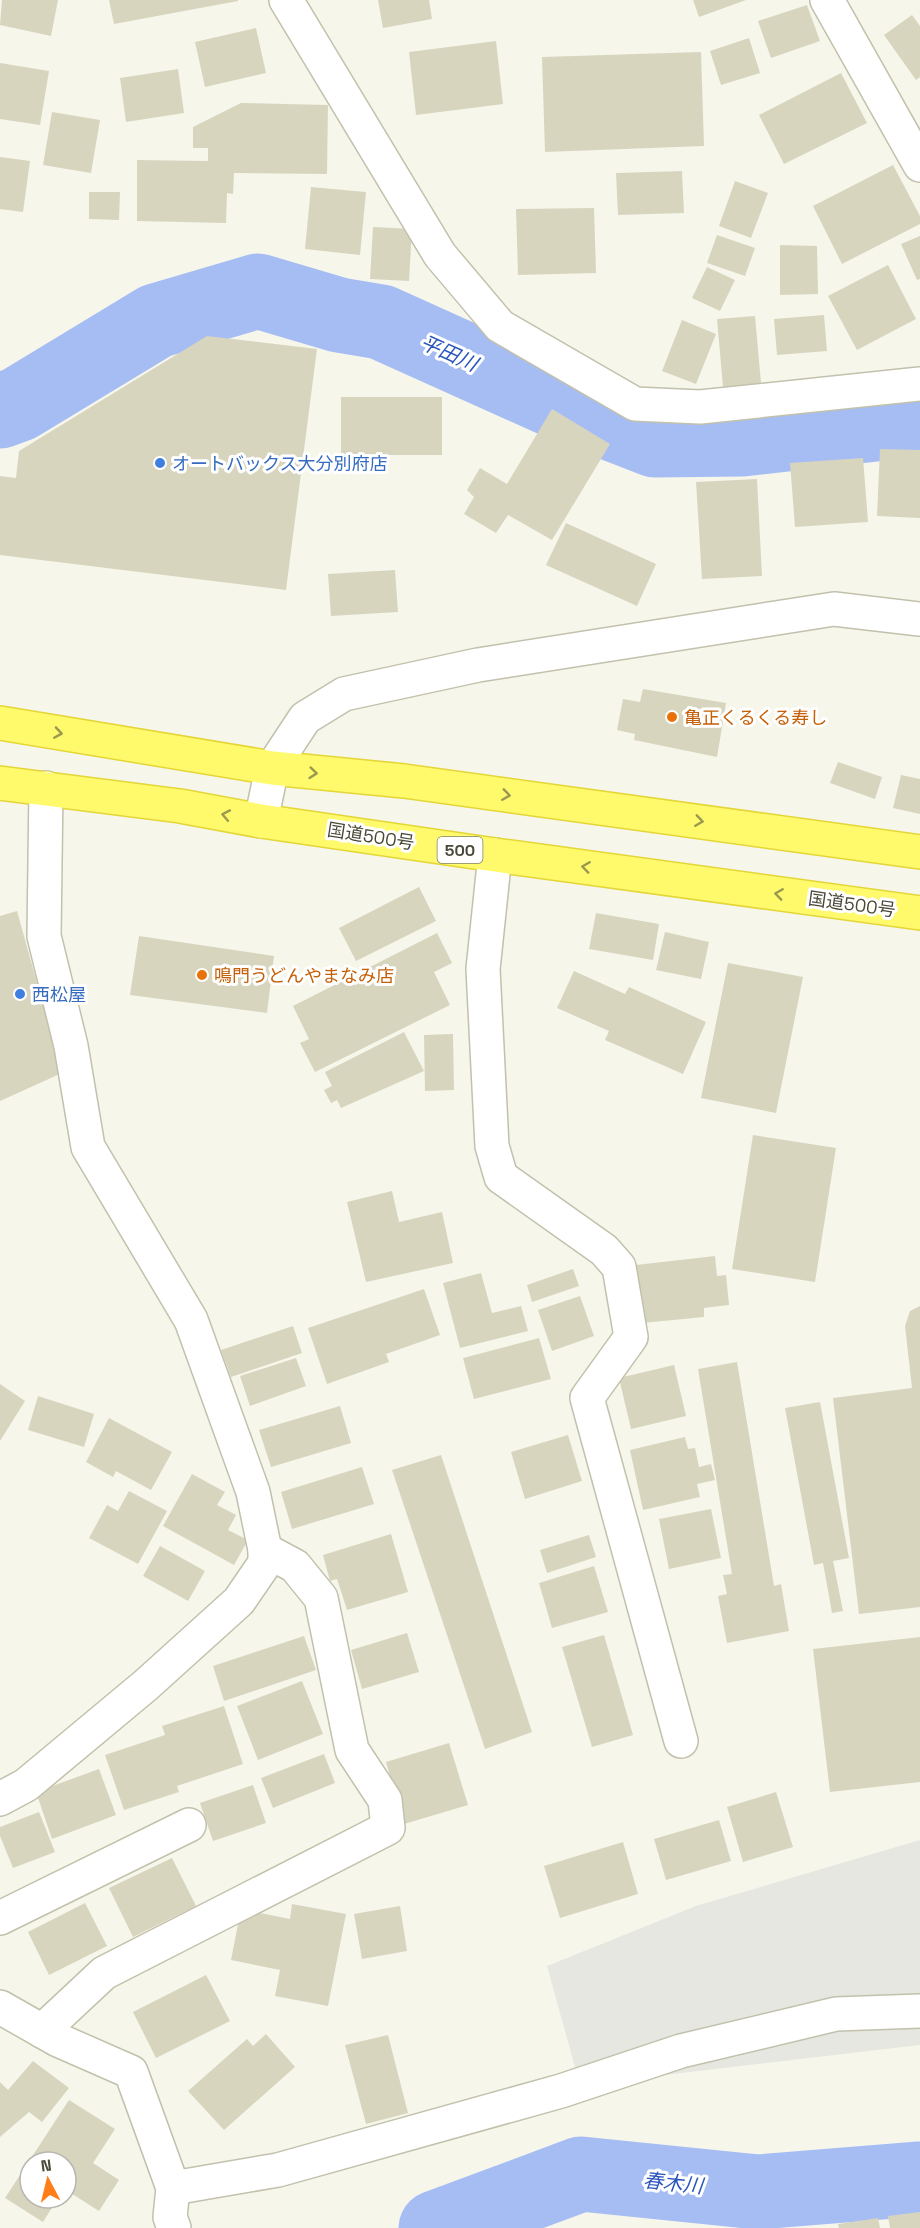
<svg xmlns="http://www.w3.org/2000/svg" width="920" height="2228" viewBox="0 0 920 2228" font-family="'Space Grotesk','Noto Sans JP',sans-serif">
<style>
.parking{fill:#e7e7e2}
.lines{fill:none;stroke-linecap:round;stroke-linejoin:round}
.river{stroke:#a6bdf4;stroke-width:75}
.building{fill:#d8d5bf}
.minor-casing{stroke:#c2c1ac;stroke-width:36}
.highway-casing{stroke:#e4d637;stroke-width:36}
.minor{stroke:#fff;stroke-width:33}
.highway{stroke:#fff96c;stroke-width:33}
.oneway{stroke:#9b984f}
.shop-dot{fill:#3f7fe0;stroke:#fff;stroke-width:2}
.food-dot{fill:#e8710a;stroke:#fff;stroke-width:2}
.labels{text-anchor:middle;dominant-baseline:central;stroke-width:6;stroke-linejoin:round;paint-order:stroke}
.shield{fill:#fff;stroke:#808074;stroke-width:1.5}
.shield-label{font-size:16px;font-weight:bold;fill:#4a4938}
.shop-label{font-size:18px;fill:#366cbe;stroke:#fff;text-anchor:start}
.food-label{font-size:18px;fill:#c56008;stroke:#fff;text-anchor:start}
.street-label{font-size:18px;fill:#4a4938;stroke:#fff}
.water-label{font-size:20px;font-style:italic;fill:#2b55bc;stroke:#fff}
</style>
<rect width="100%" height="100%" fill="#f6f6eb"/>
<polygon class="parking" points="920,1840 920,2045 580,2085 547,1966 696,1906"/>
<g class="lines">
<g class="river">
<polyline points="0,411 19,404 156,321 258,291 339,315 381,322 570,407 655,440 742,439 920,419"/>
<polyline points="436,2228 581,2174 758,2192 920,2179"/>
</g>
</g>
<g class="building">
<polygon points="2,0 58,0 51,36 0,25"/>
<polygon points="109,0 238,0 238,1 114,24"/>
<polygon points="378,0 429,0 432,19 383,28"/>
<polygon points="693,0 746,0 699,17"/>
<polygon points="807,5 820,41 771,58 758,21"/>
<polygon points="912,15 920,26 920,77 916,80 884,35"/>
<polygon points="256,28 266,73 205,87 195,42"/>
<polygon points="749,38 760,73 721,85 710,51"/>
<polygon points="496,41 503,104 416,115 409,52"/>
<polygon points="701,52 704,146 545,152 542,57"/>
<polygon points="0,63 49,71 40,125 0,119"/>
<polygon points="178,69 184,113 126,122 120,78"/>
<polygon points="841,73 867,123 784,164 759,115"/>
<polygon points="241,103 328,105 327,174 234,173 233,194 227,193 226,223 137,221 137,160 208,161 208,148 193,148 193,127"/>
<polygon points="52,112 100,120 91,173 43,165"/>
<polygon points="0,157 30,161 23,212 0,209"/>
<polygon points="893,165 920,216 920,224 842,264 813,206"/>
<polygon points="682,171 684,213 618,215 616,173"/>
<polygon points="735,181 768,193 751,238 719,226"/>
<polygon points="311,187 366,192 360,255 305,249"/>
<polygon points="89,192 120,192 119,220 89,219"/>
<polygon points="594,208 596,273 518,275 516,209"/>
<polygon points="373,227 412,229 409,281 370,279"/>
<polygon points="717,235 755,248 745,276 707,263"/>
<polygon points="920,236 920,279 917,280 901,244"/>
<polygon points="780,245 817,246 818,294 780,295"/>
<polygon points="888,265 916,319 857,350 828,296"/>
<polygon points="707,267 735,280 720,311 692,298"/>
<polygon points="824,315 827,351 777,355 774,319"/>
<polygon points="755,316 761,383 723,387 717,319"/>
<polygon points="682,320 716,334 696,384 662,371"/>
<polygon points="207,336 317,349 286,590 0,555 0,476 16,478 19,451"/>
<rect x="341" y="397" width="101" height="58"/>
<polygon points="552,409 610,444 552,540 508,515 496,533 464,514 474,497 467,490 480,468 507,484"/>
<polygon points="880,449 920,450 920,518 877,516"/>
<polygon points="863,458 868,522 795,527 790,463"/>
<polygon points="757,479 762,576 702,579 696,482"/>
<polygon points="566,523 656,564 637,606 546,565"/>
<polygon points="395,570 398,612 331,616 328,574"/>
<polygon points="643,689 726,703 717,757 634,740 635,734 617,730 623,699 640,702"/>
<polygon points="838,762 882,777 875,799 830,783"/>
<polygon points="901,775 920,779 920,814 893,808"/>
<polygon points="419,887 436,921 356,961 339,928"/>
<polygon points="17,911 62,1073 0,1101 0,916"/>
<polygon points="596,913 659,924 653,960 589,949"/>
<polygon points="665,932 709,942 701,979 656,970"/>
<polygon points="437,933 452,963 434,972 450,1005 315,1072 300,1043 309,1039 293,1006"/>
<polygon points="139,936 274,956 267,1013 130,995"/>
<polygon points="728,963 803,977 776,1113 701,1098"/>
<polygon points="574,971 625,994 629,987 706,1022 683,1074 605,1040 609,1031 557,1008"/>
<polygon points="404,1032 424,1071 341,1108 337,1100 331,1103 324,1090 332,1086 325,1072"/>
<polygon points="453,1034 454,1090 425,1091 424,1035"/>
<polygon points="753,1135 836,1148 815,1282 732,1269"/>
<polygon points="392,1191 399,1222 442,1212 453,1263 366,1282 347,1202"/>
<polygon points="715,1256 717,1276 726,1275 729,1305 704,1308 704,1317 642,1323 636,1265"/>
<polygon points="573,1269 579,1286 532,1302 527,1285"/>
<polygon points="481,1273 492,1313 521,1306 528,1331 460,1348 443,1283"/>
<polygon points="424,1289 440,1335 386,1354 389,1362 327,1384 308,1328"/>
<polygon points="580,1296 594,1336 552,1351 538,1310"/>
<polygon points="920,1306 920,1607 859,1614 833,1398 912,1388 905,1326 910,1311"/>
<polygon points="293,1326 302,1353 231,1377 221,1350"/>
<polygon points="539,1338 551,1379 474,1399 463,1358"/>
<polygon points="296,1358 306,1386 250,1406 240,1376"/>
<polygon points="737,1362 774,1586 781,1584 789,1631 727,1643 718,1596 727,1594 723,1575 732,1574 698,1369"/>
<polygon points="674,1365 686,1416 631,1429 619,1378"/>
<polygon points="0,1384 25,1401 0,1441"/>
<polygon points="38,1396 94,1414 84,1447 28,1430"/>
<polygon points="820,1402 849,1558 833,1561 843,1611 832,1613 823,1563 814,1565 785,1408"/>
<polygon points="340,1406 351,1443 271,1467 259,1430"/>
<polygon points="109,1418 172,1452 151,1490 116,1471 113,1477 86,1462"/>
<polygon points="568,1435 582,1481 525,1499 511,1452"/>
<polygon points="685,1437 688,1449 695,1448 699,1467 711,1464 715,1480 697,1484 700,1497 643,1510 630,1450"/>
<polygon points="441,1455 532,1732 485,1749 392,1470"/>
<polygon points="362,1467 374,1504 292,1529 281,1492"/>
<polygon points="192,1474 225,1492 217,1505 236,1515 228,1530 248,1540 234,1565 163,1526"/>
<polygon points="129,1491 167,1511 138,1564 89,1538 107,1505 118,1511"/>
<polygon points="711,1509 721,1558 669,1569 659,1519"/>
<polygon points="391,1534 408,1592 347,1610 337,1579 330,1581 323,1555"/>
<polygon points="589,1535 596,1557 547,1573 540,1550"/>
<polygon points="160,1546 205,1571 188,1601 143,1576"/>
<polygon points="594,1566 608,1612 552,1628 539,1583"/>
<polygon points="407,1633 419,1672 362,1689 351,1650"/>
<polygon points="604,1635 633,1735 592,1747 562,1647"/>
<polygon points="304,1636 316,1670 224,1701 213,1666"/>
<polygon points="920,1637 920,1782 830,1792 813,1649"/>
<polygon points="302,1681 323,1734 258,1760 237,1706"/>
<polygon points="224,1706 243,1764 177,1786 179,1792 124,1810 105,1755 165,1735 162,1726"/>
<polygon points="449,1743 468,1805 404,1824 386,1762"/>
<polygon points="324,1754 335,1783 273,1808 261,1778"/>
<polygon points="99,1769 116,1815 52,1839 36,1792"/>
<polygon points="253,1785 266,1823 213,1841 200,1803"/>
<polygon points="776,1792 793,1847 743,1862 727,1807"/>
<polygon points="39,1812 55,1852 13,1868 0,1836 0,1827"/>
<polygon points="719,1820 731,1861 666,1880 654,1839"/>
<polygon points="623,1842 638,1894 560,1918 544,1866"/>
<polygon points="172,1858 196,1906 133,1937 109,1888"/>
<polygon points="85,1903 107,1946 49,1975 28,1932"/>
<polygon points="292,1904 346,1914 328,2006 275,1996 280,1970 231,1960 241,1909 290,1919"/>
<polygon points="400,1906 407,1951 362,1959 354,1914"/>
<polygon points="206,1975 230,2021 156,2058 133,2012"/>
<polygon points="266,2034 295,2067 224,2130 188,2091 247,2039 253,2046"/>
<polygon points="388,2035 408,2113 366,2124 345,2045"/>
<polygon points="33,2061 69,2088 42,2122 29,2112 0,2137 0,2082 8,2090"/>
<polygon points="69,2100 115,2129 93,2163 119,2180 99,2211 66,2190 66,2162 30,2162 30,2198 58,2198 43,2222 5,2198"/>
<polygon points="920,2212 920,2228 890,2228 888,2216"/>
<polygon points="878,2218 880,2228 839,2228 838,2224"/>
</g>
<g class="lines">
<defs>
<g id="minor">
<polyline points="286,0 440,255 500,326 635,404 700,407 920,384"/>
<polyline points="827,0 920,165"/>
<polyline points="261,821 272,768 305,718 344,694 478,665 834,609 920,619"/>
<polyline points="495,855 483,969 492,1146 501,1177 604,1250 619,1267 631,1337 587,1398 681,1741"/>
<polyline points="0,1799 26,1785 146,1685 239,1601 265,1563 265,1550 253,1492 191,1320 88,1147 71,1046 44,936 46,788"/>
<polyline points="0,1918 189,1825"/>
<polyline points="0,2007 58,2040 131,2072 173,2188 170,2217 174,2228"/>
<polyline points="42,2031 104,1973 388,1828 385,1800 352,1750 321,1598 295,1566 265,1550"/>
<polyline points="173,2188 278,2170 561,2091 681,2051 836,2014 920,2011"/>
</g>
<g id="highway">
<polyline points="0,723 272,768 404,781 920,852"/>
<polyline points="0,783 180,806 261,821 495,855 920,913"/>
</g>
</defs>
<use href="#minor" class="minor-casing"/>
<use href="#highway" class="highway-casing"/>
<use href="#minor" class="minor"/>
<use href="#highway" class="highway"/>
</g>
<defs><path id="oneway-chevron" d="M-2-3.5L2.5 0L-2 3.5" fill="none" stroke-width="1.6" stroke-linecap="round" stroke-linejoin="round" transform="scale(1.5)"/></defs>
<g class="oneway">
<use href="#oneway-chevron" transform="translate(58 733) rotate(9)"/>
<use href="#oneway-chevron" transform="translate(313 773) rotate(6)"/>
<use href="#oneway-chevron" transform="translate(506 795) rotate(8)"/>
<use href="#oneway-chevron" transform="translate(226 815) rotate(-169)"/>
<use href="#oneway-chevron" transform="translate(699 821) rotate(8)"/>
<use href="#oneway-chevron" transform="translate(586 867) rotate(-172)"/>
<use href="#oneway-chevron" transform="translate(779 894) rotate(-172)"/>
</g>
<g class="shop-dot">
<circle cx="160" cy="463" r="6"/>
<circle cx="20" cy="994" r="6"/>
</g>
<g class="food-dot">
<circle cx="672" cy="717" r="6"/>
<circle cx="202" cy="975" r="6"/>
</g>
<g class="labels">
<rect class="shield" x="437.5" y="837" width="45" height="26" rx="4.5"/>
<g class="shield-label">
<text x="460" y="850">500</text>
</g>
<g class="shop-label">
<text x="172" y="463">オートバックス大分別府店</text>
<text x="32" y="994">西松屋</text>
</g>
<g class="food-label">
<text x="684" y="717">亀正くるくる寿し</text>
<text x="214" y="975">鳴門うどんやまなみ店</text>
</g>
<g class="street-label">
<text transform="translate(371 836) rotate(9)">国道500号</text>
<text transform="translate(852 904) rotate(8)">国道500号</text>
</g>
<g class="water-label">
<text transform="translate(449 353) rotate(24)">平田川</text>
<text transform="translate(673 2183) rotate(6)">春木川</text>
</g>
</g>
<g transform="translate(48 2180) rotate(353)"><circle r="28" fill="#ffffff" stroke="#b7b6af" stroke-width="1.5"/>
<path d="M0-4.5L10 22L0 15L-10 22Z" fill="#ff7e18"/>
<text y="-9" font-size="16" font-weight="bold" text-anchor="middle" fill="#4a4938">N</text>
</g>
</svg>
